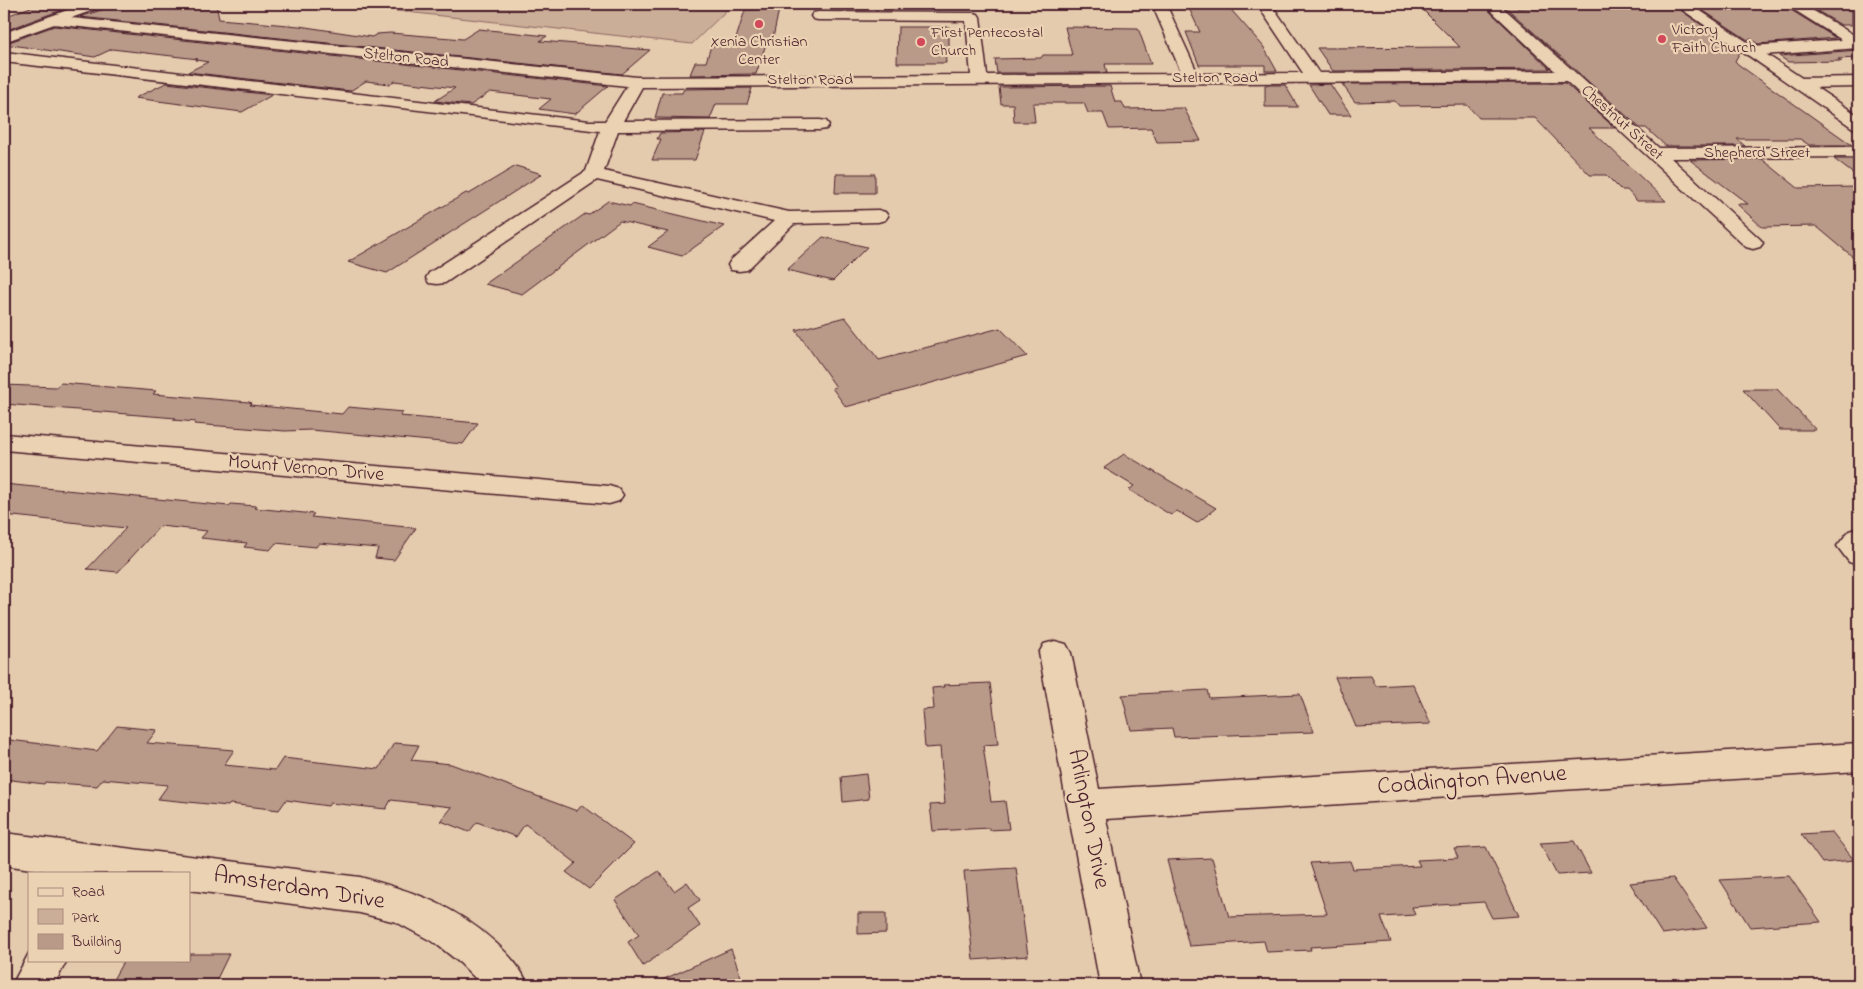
<svg xmlns="http://www.w3.org/2000/svg" width="1863" height="989" viewBox="0 0 1863 989" font-family="'Indie Flower',sans-serif">
<style>
.green{fill:#cbae98;stroke:#8a6662}
.building{fill:#b99a89;stroke:#4a1f2b}
.lines{fill:none;stroke-linecap:round;stroke-linejoin:round}
.minor-casing{stroke:#4a1f2b;stroke-width:3}
.major-casing{stroke:#4a1f2b;stroke-width:3}
.highway-casing{stroke:#4a1f2b;stroke-width:3}
.minor{fill:#ebd2b3;fill-rule:evenodd}
.major{fill:#ebd2b3;fill-rule:evenodd}
.highway{fill:#ebd2b3;fill-rule:evenodd}
.poi-dot{fill:#d1495b;stroke:#ebd2b3;stroke-width:2}
.labels{text-anchor:middle;dominant-baseline:central;stroke-width:4.5;stroke-linejoin:round;paint-order:stroke}
.far-poi-label{font-size:16px;fill:#4a1f2b;stroke:#ebd2b3;text-anchor:start}
.far-street-label{font-size:16px;fill:#4a1f2b;stroke:#ebd2b3}
.street-label{font-size:20px;fill:#4a1f2b;stroke:#ebd2b3}
.near-street-label{font-size:24px;fill:#4a1f2b;stroke:#ebd2b3}
</style>
<rect width="100%" height="100%" fill="#e5cbae"/>
<filter id="ink" filterUnits="userSpaceOnUse"><feTurbulence type="fractalNoise" baseFrequency=".02" numOctaves="2"/><feDisplacementMap in="SourceGraphic" scale="10" xChannelSelector="R" yChannelSelector="G"/><feConvolveMatrix kernelMatrix="1 2 1 2 8 2 1 2 1" color-interpolation-filters="sRGB"/></filter>
<g filter="url(#ink)">
<polygon class="green" points="335,4 733,4 692,44"/>
<g class="building">
<polygon points="120,4 216,4 219,19 299,26 372,37 377,34 390,33 463,39 479,29 547,36 540,41 650,50 622,74 80,17"/>
<polygon points="1187,4 1226,4 1263,46 1277,71 1265,71 1265,65 1199,65 1186,32 1200,32"/>
<polygon points="1417,4 1482,4 1550,69 1333,71 1317,48 1460,47"/>
<polygon points="1502,4 1517,4 1517,8 1615,4 1672,4 1740,52 1735,61 1739,65 1852,145 1809,145 1800,139 1737,139 1745,146 1666,146 1646,128 1640,128"/>
<polygon points="1693,4 1786,7 1836,38 1758,44 1750,38 1748,40"/>
<polygon points="36,5 64,9 4,31 4,17"/>
<polygon points="1811,7 1852,7 1852,25 1841,25"/>
<polygon points="779,9 773,38 768,38 756,74 690,75 695,62 706,62 711,46 734,45 745,10"/>
<polygon points="54,26 608,86 575,114 539,109 551,99 490,92 471,105 435,101 455,88 394,81 390,84 366,81 350,91 188,72 208,62 196,60 198,59 112,49 95,57 4,44"/>
<polygon points="898,27 949,27 949,51 945,51 946,63 897,63"/>
<polygon points="1065,27 1138,28 1151,64 1105,64 1107,73 997,73 995,59 1041,58 1043,55 1072,55"/>
<polygon points="1859,50 1859,58 1838,59 1842,61 1788,62 1779,56"/>
<polygon points="166,83 272,95 242,112 135,98"/>
<polygon points="1565,83 1615,128 1589,128 1666,201 1637,201 1627,190 1621,190 1606,175 1590,175 1535,118 1479,118 1467,105 1399,106 1395,101 1355,102 1342,84"/>
<polygon points="1330,84 1351,115 1328,115 1309,85"/>
<polygon points="1265,85 1285,85 1298,107 1265,107"/>
<polygon points="1110,86 1115,102 1122,102 1125,109 1184,108 1201,141 1157,142 1151,128 1109,129 1103,113 1088,113 1084,103 1035,103 1033,104 1035,122 1014,122 1013,104 1001,104 999,87"/>
<polygon points="752,88 747,104 716,104 710,119 655,118 662,93 682,93 684,89"/>
<polygon points="705,132 695,160 652,160 661,139 657,139 660,133"/>
<polygon points="1762,159 1798,188 1859,187 1859,262 1816,226 1762,227 1737,204 1748,204 1690,160"/>
<polygon points="1834,159 1859,159 1859,178"/>
<polygon points="516,166 542,174 387,273 348,262 466,193 469,194"/>
<polygon points="836,174 875,174 875,193 835,193"/>
<polygon points="608,201 630,206 632,204 724,226 682,256 648,247 668,232 620,221 522,294 485,284 585,214 588,215"/>
<polygon points="823,237 867,247 833,281 787,270"/>
<polygon points="845,317 879,360 1000,328 1027,356 846,407 832,388 836,387 796,330"/>
<polygon points="61,383 156,391 153,394 249,402 252,403 250,405 342,414 348,407 403,412 400,416 478,423 463,444 311,430 285,431 194,424 196,422 173,420 176,418 4,404 4,385 56,387"/>
<polygon points="1743,389 1777,389 1816,430 1780,430"/>
<polygon points="1124,454 1216,508 1197,523 1177,511 1171,515 1129,490 1134,486 1104,468"/>
<polygon points="4,484 229,506 231,504 256,506 254,508 314,514 311,517 416,528 394,560 375,558 378,548 319,543 316,547 276,543 270,550 244,547 247,543 201,538 207,531 160,526 118,572 87,569 126,528 4,515"/>
<polygon points="1371,676 1376,686 1413,684 1431,724 1356,727 1335,677"/>
<polygon points="990,683 998,744 983,745 991,802 1005,801 1009,829 989,830 989,828 933,831 930,805 945,804 940,747 925,748 922,710 934,709 932,688 944,687 943,685"/>
<polygon points="1207,690 1209,698 1300,694 1314,732 1174,737 1172,728 1131,730 1122,695"/>
<polygon points="117,726 157,730 147,743 234,750 224,765 275,770 283,758 379,769 394,743 419,745 411,760 451,764 577,811 582,805 634,844 589,889 566,872 576,863 525,824 516,837 477,822 469,832 441,821 452,807 391,800 386,809 330,803 328,806 286,800 279,810 230,804 228,806 158,799 168,785 103,779 97,786 45,782 44,784 4,779 4,746 10,740 97,751"/>
<polygon points="866,774 869,799 843,802 841,777"/>
<polygon points="1832,832 1854,860 1822,863 1801,834"/>
<polygon points="1574,841 1591,873 1557,875 1540,843"/>
<polygon points="1486,847 1519,916 1492,918 1484,902 1412,907 1415,915 1381,917 1391,942 1310,947 1311,950 1267,952 1264,941 1189,946 1167,860 1212,858 1229,917 1327,914 1310,863 1350,861 1353,869 1420,866 1417,860 1458,858 1454,849"/>
<polygon points="1016,868 1028,956 973,960 964,871"/>
<polygon points="659,871 674,891 687,882 700,900 688,908 700,926 643,966 628,942 639,935 615,900"/>
<polygon points="1789,876 1821,922 1750,927 1720,880"/>
<polygon points="1673,878 1707,928 1662,934 1630,883"/>
<polygon points="858,913 886,913 886,933 858,934"/>
<polygon points="731,949 744,985 651,985"/>
<polygon points="189,954 229,954 214,985 110,985 124,960 189,960"/>
</g>
<g class="lines">
<defs>
<g id="minor">
<polygon points="1152,4 1166,4 1198,74 1303,73 1257,4 1271,4 1319,73 1555,71 1484,4 1499,4 1659,148 1859,147 1859,157 1671,158 1760,239 1763,243 1760,247 1753,249 1746,247 1566,81 642,87 623,121 820,120 826,121 829,125 826,129 820,130 618,131 604,171 789,212 878,210 885,212 888,216 885,220 878,222 794,224 747,270 739,271 731,270 728,265 731,260 774,221 597,180 445,283 437,284 429,283 426,278 429,273 586,171 600,131 4,62 4,52 589,121 605,121 627,86 53,24 48,23 46,20 48,17 53,16 637,77 971,75 966,21 818,20 813,19 811,16 813,13 818,12 973,13 978,14 980,17 987,75 1182,74"/>
<polygon points="1785,4 1802,4 1859,38 1859,48 1750,56 1745,54 1742,51 1745,48 1750,46 1842,40"/>
<polygon points="1859,77 1859,87 1799,88 1793,86 1791,83 1793,80 1799,78"/>
<polygon points="4,434 609,486 619,489 623,495 619,501 609,504 4,450"/>
<polygon points="1859,528 1859,565 1849,562 1837,546 1849,531"/>
<polygon points="1055,641 1066,644 1071,653 1099,789 1859,743 1859,771 1106,819 1140,985 1100,985 1039,653 1044,644"/>
<path d="M4,833L360,877C415,892 453,904 496,943C510,956 521,968 528,985H482L460,963L435,943L396,922L360,913L189,890V873H59L4,865Z"/>
<polygon points="29,953 29,960 67,960 54,985 12,985"/>
</g>
<polygon id="major" points="1674,4 1690,4 1859,116 1859,129 1853,128"/>
<polygon id="highway" points="84,4 104,4 102,7 4,42 4,33"/>
</defs>
<use href="#minor" class="minor-casing"/>
<use href="#major" class="major-casing"/>
<use href="#highway" class="highway-casing"/>
<use href="#minor" class="minor"/>
<use href="#major" class="major"/>
<use href="#highway" class="highway"/>
</g>
</g>
<g class="poi-dot">
<circle cx="759" cy="24" r="5"/>
<circle cx="1662" cy="39" r="5"/>
<circle cx="921" cy="42" r="5"/>
</g>
<g class="labels">
<g class="far-poi-label">
<text x="1672" y="30">Victory<tspan x="1672" dy="18">Faith Church</tspan></text>
<text x="931" y="33">First Pentecostal<tspan x="931" dy="18">Church</tspan></text>
<text x="759" y="42" text-anchor="middle">Xenia Christian<tspan x="759" dy="18">Center</tspan></text>
</g>
<g class="far-street-label">
<text transform="translate(406 58) rotate(6)">Stelton Road</text>
<text x="1215" y="78">Stelton Road</text>
<text x="810" y="80">Stelton Road</text>
<text transform="translate(1622 123) rotate(42)">Chestnut Street</text>
<text x="1757" y="153">Shepherd Street</text>
</g>
<g class="street-label">
<text transform="translate(306 469) rotate(5)">Mount Vernon Drive</text>
</g>
<g class="near-street-label">
<text transform="translate(1472 781) rotate(-4)">Coddington Avenue</text>
<text transform="translate(1088 819) rotate(79)">Arlington Drive</text>
<text transform="translate(299 889) rotate(9)">Amsterdam Drive</text>
</g>
</g>
<rect width="1863" height="989" fill="none" stroke="#ebd2b3" stroke-width="20"/>
<rect x="10" y="10" width="1843" height="969" fill="none" stroke="#4a1f2b" stroke-width="2" filter="url(#ink)"/>
<rect x="28" y="872" width="162" height="90" fill="#ebd2b3" stroke="#ab8a7d"/>
<rect x="38" y="888" width="25" height="8" fill="#ebd2b3" stroke="#ab8a7d"/>
<text x="72" y="896" font-size="15" fill="#4a1f2b">Road</text>
<rect x="38" y="909" width="25" height="15" fill="#cbae98" stroke="#ab8a7d"/>
<text x="72" y="922" font-size="15" fill="#4a1f2b">Park</text>
<rect x="38" y="934" width="25" height="15" fill="#b99a89" stroke="#ab8a7d"/>
<text x="72" y="946" font-size="15" fill="#4a1f2b">Building</text>
</svg>
